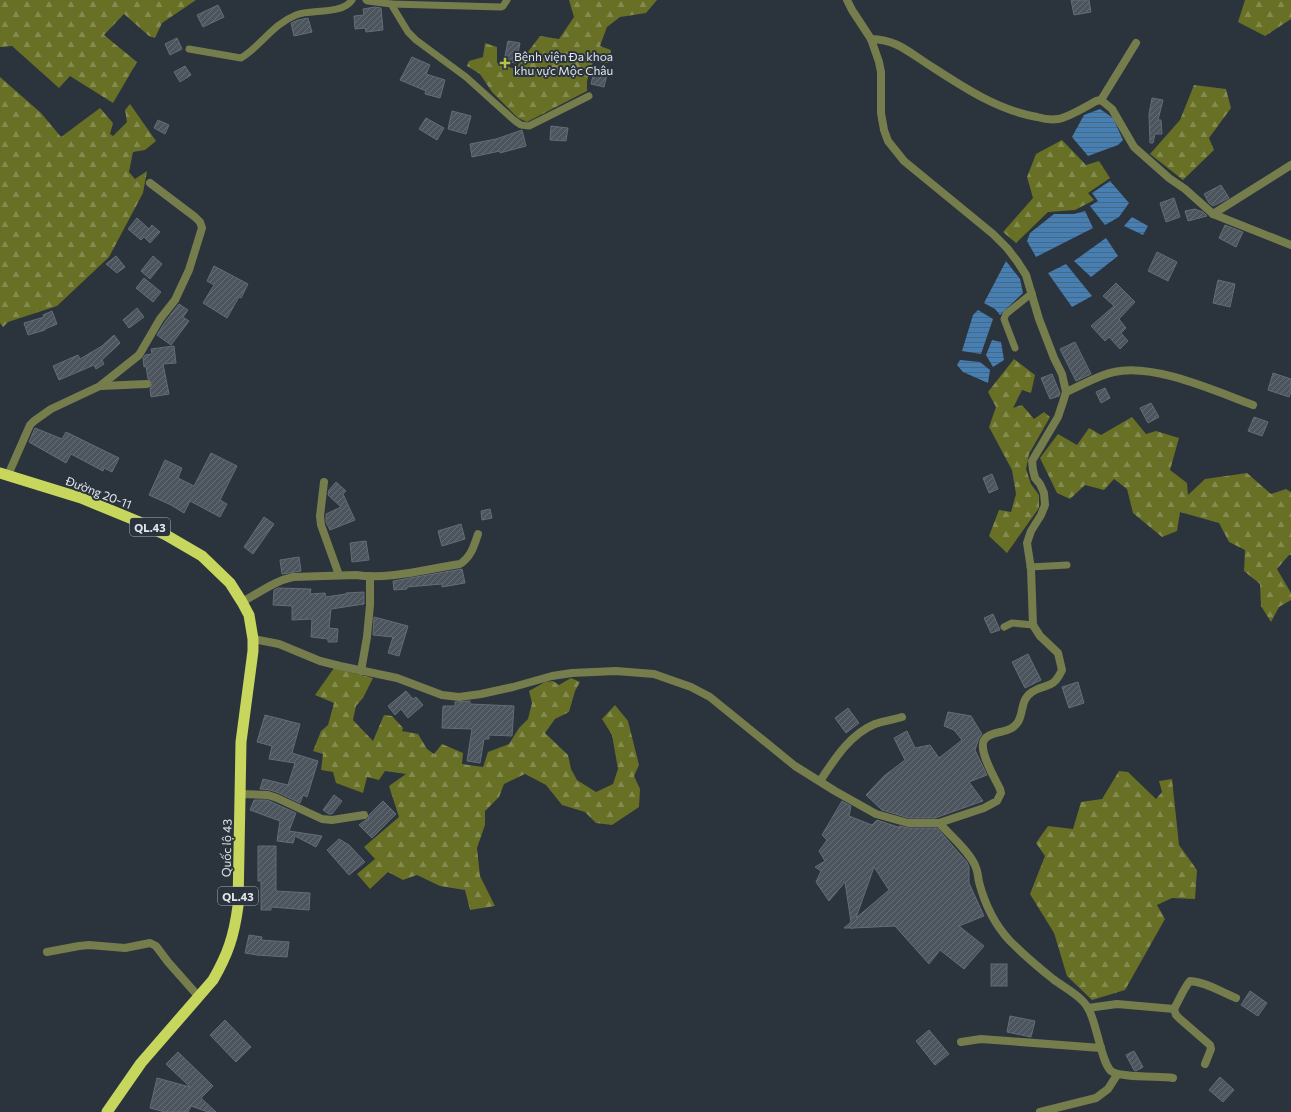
<svg xmlns="http://www.w3.org/2000/svg" width="1291" height="1112" viewBox="0 0 1291 1112" font-family="Commissioner,sans-serif">
<style>
.forest{fill:url(#forest-firs)}
.water{fill:url(#water-rules)}
.building{fill:url(#building-hatch);stroke:#636d76;fill-rule:evenodd}
.lines{fill:none;stroke-linecap:round;stroke-linejoin:round}
.service{stroke:#767d4c;stroke-width:7}
.minor{stroke:#767d4c;stroke-width:8}
.trunk{stroke:#c7d65d;stroke-width:11}
.poi-dot{fill:#b4c24a;stroke:#2b333c;stroke-width:1.5}
.labels{text-anchor:middle;dominant-baseline:central;stroke-width:4;stroke-linejoin:round;paint-order:stroke}
.shield{fill:#2b333c;stroke:#abb1b8;stroke-width:1}
.shield-label{font-size:11px;font-weight:bold;fill:#e2e7ed}
.poi-label{font-size:12px;fill:#e2e7ed;stroke:#2b333c;text-anchor:start}
.street-label{font-size:12px;fill:#e2e7ed;stroke:#2b333c}
</style>
<defs>
<pattern id="forest-firs" width="22" height="20" patternUnits="userSpaceOnUse"><rect width="22" height="20" fill="#677025"/><path d="M5 1l3.5 6h-7zM16 11l3.5 6h-7z" fill="#848b50"/></pattern>
<pattern id="water-rules" width="6" height="5" patternUnits="userSpaceOnUse"><rect width="6" height="5" fill="#487fb2"/><path d="M0 2.5h6" fill="none" stroke="#466887"/></pattern>
<pattern id="building-hatch" width="6" height="6" patternUnits="userSpaceOnUse"><rect width="6" height="6" fill="#4c555e"/><path d="M-1 1l2-2M0 6l6-6M5 7l2-2" fill="none" stroke="#666d75"/></pattern>
</defs>
<rect width="100%" height="100%" fill="#2b333c"/>
<g class="forest">
<polygon points="0,0 196,0 162,23 155,38 149,36 124,14 104,35 137,62 113,103 70,76 59,88 12,46 0,47"/>
<polygon points="569,0 657,0 646,13 620,17 607,27 600,46 611,50 609,63 593,62 587,81 587,91 527,122 518,118 492,92 480,74 467,66 469,61 483,57 485,43 497,47 497,63 515,69 540,36 559,39 574,17"/>
<polygon points="1245,0 1291,0 1291,19 1265,36 1238,22"/>
<polygon points="0,77 41,113 61,137 100,108 113,123 110,134 113,136 127,122 125,110 130,104 156,141 145,150 133,152 129,172 135,179 147,171 143,193 109,257 57,306 8,322 3,327 0,323"/>
<polygon points="1194,85 1226,89 1231,108 1209,138 1214,150 1183,180 1150,154 1180,120"/>
<polygon points="1062,140 1086,165 1099,161 1110,178 1088,193 1094,200 1075,210 1048,212 1016,243 1003,232 1033,198 1027,177 1036,154"/>
<polygon points="1014,359 1035,375 1031,393 1022,390 1013,408 1022,405 1034,419 1044,412 1050,417 1029,454 1026,469 1031,484 1039,495 1039,508 1007,553 989,536 999,510 1011,512 1016,494 1012,470 989,427 996,407 988,392"/>
<polygon points="1132,417 1146,434 1156,431 1179,438 1170,470 1187,483 1188,495 1205,479 1247,473 1271,494 1286,489 1291,492 1291,555 1289,555 1277,569 1291,593 1291,600 1279,607 1271,622 1261,606 1260,584 1244,571 1245,550 1229,542 1219,523 1180,512 1177,531 1162,537 1133,513 1127,489 1114,479 1104,490 1085,485 1070,499 1057,493 1040,458 1058,434 1077,445 1089,428 1101,435"/>
<polygon points="334,668 373,678 363,698 356,706 353,720 373,741 384,715 392,716 403,728 402,731 418,734 427,749 434,754 442,744 463,753 462,764 483,767 488,752 509,744 519,728 528,719 532,703 529,691 545,682 553,681 559,685 571,678 580,682 575,691 569,712 555,719 545,733 568,755 571,769 577,780 596,792 613,784 618,769 612,735 602,719 615,705 628,721 639,765 634,776 640,789 639,807 612,825 596,823 585,812 562,805 546,785 525,774 504,784 499,797 485,811 485,825 477,848 480,876 495,906 470,910 465,890 440,886 417,875 403,880 388,872 370,889 357,874 375,859 364,847 399,817 389,786 406,774 385,771 379,780 367,777 363,793 336,783 333,772 321,770 323,754 313,751 321,731 328,725 334,703 315,695"/>
<polygon points="1119,771 1128,772 1156,799 1162,792 1159,781 1172,779 1179,845 1197,870 1195,899 1172,898 1157,905 1165,919 1125,990 1092,1000 1067,976 1054,933 1030,894 1045,856 1036,843 1048,826 1073,829 1081,802 1102,799"/>
</g>
<g class="water">
<polygon points="1100,109 1113,118 1123,140 1118,145 1088,156 1072,137 1084,115"/>
<polygon points="1110,181 1129,203 1119,217 1105,225 1090,206 1098,201 1092,193"/>
<polygon points="1085,211 1093,228 1036,257 1027,241 1030,233 1054,214 1074,214"/>
<polygon points="1132,217 1148,226 1143,235 1124,226"/>
<polygon points="1106,238 1118,256 1091,277 1074,261"/>
<polygon points="1006,261 1020,279 1023,293 1000,315 995,309 984,303"/>
<polygon points="1066,264 1092,296 1072,307 1048,273"/>
<polygon points="978,310 993,319 981,354 962,351 973,315"/>
<polygon points="992,340 1001,342 1004,360 993,367 986,355"/>
<polygon points="960,360 980,362 990,370 988,383 963,372 957,365"/>
</g>
<g class="building">
<polygon points="1071,0 1089,0 1091,12 1074,15"/>
<polygon points="218,5 224,17 203,27 197,15"/>
<polygon points="375,7 381,8 383,30 366,32 365,28 355,29 354,16 364,15 363,9"/>
<polygon points="308,18 312,32 294,36 291,23 298,20"/>
<polygon points="177,38 182,49 170,55 165,44"/>
<polygon points="508,41 520,43 516,63 504,61"/>
<polygon points="412,57 430,65 426,74 445,80 440,98 425,94 426,91 400,80"/>
<polygon points="185,66 191,75 180,82 174,72"/>
<polygon points="595,67 608,70 604,87 591,84"/>
<polygon points="1152,98 1163,100 1158,120 1161,120 1162,134 1155,134 1153,143 1150,143 1149,114"/>
<polygon points="452,111 471,116 466,134 448,129"/>
<polygon points="426,118 444,128 437,140 419,129"/>
<polygon points="158,120 169,125 165,134 154,128"/>
<polygon points="551,126 568,128 566,141 550,140"/>
<polygon points="522,130 526,146 500,153 500,151 472,157 470,144 496,139"/>
<polygon points="1221,185 1229,198 1213,206 1209,203 1204,194"/>
<polygon points="1174,198 1180,217 1166,222 1160,203"/>
<polygon points="1195,209 1203,212 1207,216 1188,221 1185,211"/>
<polygon points="137,218 149,229 152,225 160,232 150,243 144,237 141,240 128,229"/>
<polygon points="1225,225 1243,232 1236,247 1219,238"/>
<polygon points="1157,252 1177,262 1168,281 1148,271"/>
<polygon points="116,256 125,267 117,273 106,264"/>
<polygon points="153,256 162,264 150,279 141,271"/>
<polygon points="214,266 248,284 241,298 239,297 227,318 203,303 214,285 207,281"/>
<polygon points="144,278 161,292 153,302 136,288"/>
<polygon points="1218,280 1235,284 1230,307 1213,303"/>
<polygon points="1116,283 1135,302 1119,319 1126,328 1121,333 1128,341 1120,349 1109,337 1105,341 1091,326 1114,306 1103,296"/>
<polygon points="179,304 188,310 183,317 189,321 171,345 157,335 165,322"/>
<polygon points="137,308 144,317 129,328 123,320"/>
<polygon points="52,311 57,324 45,329 45,330 28,335 24,323 44,317 43,315"/>
<polygon points="114,335 120,343 102,360 104,364 96,369 94,365 59,380 53,366 78,355 80,359 102,346"/>
<polygon points="1075,342 1091,374 1076,381 1060,349"/>
<polygon points="174,346 176,363 163,364 169,394 151,397 150,389 152,383 148,379 146,366 144,367 143,358 145,355 152,354 151,349"/>
<polygon points="1273,373 1291,379 1291,392 1289,397 1268,390"/>
<polygon points="1052,374 1060,393 1059,396 1050,399 1041,378"/>
<polygon points="1105,388 1110,398 1101,403 1096,392"/>
<polygon points="1151,403 1159,417 1148,423 1140,408"/>
<polygon points="1254,417 1268,422 1262,436 1248,431"/>
<polygon points="35,428 62,439 66,432 119,458 112,472 104,468 103,471 71,454 66,463 29,442"/>
<polygon points="211,453 237,466 220,500 227,504 220,517 190,501 184,513 171,505 149,495 165,460 182,468 178,478 194,486"/>
<polygon points="992,474 998,489 989,493 983,478"/>
<polygon points="336,482 346,491 343,494 355,520 330,530 326,522 326,514 341,507 328,495 329,490"/>
<polygon points="490,509 492,518 482,520 481,511"/>
<polygon points="264,517 274,524 253,554 244,547"/>
<polygon points="461,524 465,539 442,546 438,531"/>
<polygon points="366,541 369,560 352,562 350,543"/>
<polygon points="299,557 301,571 282,574 280,560"/>
<polygon points="462,569 465,583 442,587 442,584 407,587 407,589 394,590 393,581"/>
<polygon points="278,588 311,589 310,594 325,593 326,597 346,594 346,593 364,592 364,604 331,609 329,628 338,629 337,642 328,642 328,639 311,637 312,619 292,620 292,606 273,605 274,590"/>
<polygon points="993,614 1000,630 991,633 984,618"/>
<polygon points="374,617 408,626 399,656 388,653 393,637 373,635"/>
<polygon points="1028,654 1041,680 1025,688 1012,662"/>
<polygon points="1078,682 1084,703 1069,708 1062,687"/>
<polygon points="406,691 413,699 416,697 423,705 408,718 401,709 395,715 388,706"/>
<polygon points="470,701 470,704 514,706 512,736 489,735 489,739 484,739 480,763 467,761 472,729 442,728 443,706 455,706 455,702"/>
<polygon points="848,708 859,723 846,733 835,718"/>
<polygon points="948,712 971,716 982,734 979,738 975,750 987,775 969,782 983,801 935,818 909,818 882,810 866,795 884,776 905,760 894,738 907,731 915,748 930,745 939,758 962,740 954,730 944,726"/>
<polygon points="265,715 300,724 292,753 318,761 307,797 303,795 300,803 279,793 270,790 260,789 263,779 288,785 295,763 269,759 272,746 257,742"/>
<polygon points="334,795 342,801 332,814 329,814 323,810"/>
<polygon points="254,800 267,800 296,813 289,831 322,836 316,847 295,836 293,843 277,841 280,821 250,810"/>
<polygon points="383,801 396,814 372,838 359,825 364,821 368,819 369,815"/>
<path d="M842,801L851,806L849,816L872,825L877,820L901,828L899,826L908,828H937L967,862L969,867V883L984,916L959,926L984,946L964,969L940,950L929,964L895,926L853,928L852,929V928H844L851,922L845,882L829,901L816,882L821,871L815,867L825,861L819,851L827,840L822,835ZM874,867L889,890L856,918Z"/>
<polygon points="339,839 349,845 365,862 349,875 327,850"/>
<polygon points="258,846 276,846 276,891 310,893 309,910 271,907 271,910 261,910 261,881 258,881"/>
<polygon points="249,935 262,937 261,940 289,942 287,957 257,955 245,953"/>
<rect x="991" y="964" width="16" height="22"/>
<polygon points="1250,991 1267,1003 1258,1016 1241,1005"/>
<polygon points="1010,1016 1035,1021 1031,1037 1007,1032"/>
<polygon points="225,1020 251,1047 236,1062 210,1035"/>
<polygon points="929,1030 949,1054 935,1065 916,1041"/>
<polygon points="1134,1051 1143,1067 1136,1071 1134,1070 1126,1055"/>
<polygon points="178,1052 213,1086 201,1098 216,1112 208,1112 191,1106 188,1112 165,1112 150,1108 157,1078 190,1087 166,1064"/>
<polygon points="1220,1077 1234,1090 1223,1102 1209,1090"/>
</g>
<g class="lines">
<g class="service">
<polyline points="366,0 368,1 391,4 408,32 416,40 466,77 515,121 521,125 529,126 589,96"/>
<polyline points="391,4 501,7 503,6 507,0"/>
<path d="M189,49L241,58C261,46 273,24 296,15C311,9 342,15 352,0"/>
<polyline points="1015,348 1004,319 1006,314 1032,293"/>
<polyline points="1030,567 1067,565"/>
<polyline points="1004,627 1012,623 1033,625"/>
</g>
<g class="minor">
<path d="M871,39C896,40 906,50 926,63C960,85 996,110 1037,117C1044,119 1051,120 1058,119C1067,118 1087,106 1096,101L1101,100L1112,109L1134,147L1169,178L1185,189L1213,214L1291,245"/>
<polyline points="1101,100 1136,43"/>
<polyline points="1213,214 1291,165"/>
<polyline points="101,386 147,384"/>
<path d="M1066,392C1081,386 1098,375 1114,372C1154,363 1215,391 1253,405"/>
<polyline points="8,475 30,425 34,421 51,409 100,386 139,355 160,319 175,300 189,270 202,228 200,222 195,217 150,183"/>
<polyline points="324,482 320,516 321,525 339,575"/>
<path d="M242,602C259,593 274,581 293,577L356,575C388,580 427,569 460,564C471,557 474,546 478,534"/>
<path d="M253,639L279,644L320,661L340,666L397,678L442,695L459,697L481,694L513,687L552,676L572,673L616,671L654,674L691,687L710,697L795,766L835,791L876,814L908,823H939L984,808L997,801L1001,793L1000,789C995,778 978,751 984,740C987,735 995,733 1000,732C1008,730 1013,729 1018,722C1024,712 1020,700 1032,692C1047,682 1052,691 1062,670L1058,653L1040,636L1033,625L1031,569L1027,543L1031,531L1041,515L1045,505L1044,493L1040,484L1035,478L1033,470L1032,461L1058,417L1063,402L1066,392L1062,374L1054,358L1039,319L1026,275L1017,261L1007,248L993,234L904,161L888,141L884,130L881,113V72L879,62L871,39L852,10L847,0"/>
<polyline points="361,671 367,637 370,605 370,576"/>
<path d="M820,781C834,760 850,734 875,724C883,721 893,720 902,717"/>
<polyline points="240,794 268,795 277,798 322,819 332,820 364,815"/>
<path d="M939,823C949,834 972,854 976,868C978,872 978,878 979,882C985,905 994,924 1010,941C1024,955 1038,967 1053,979C1065,988 1081,996 1088,1008C1097,1023 1101,1062 1111,1071C1119,1078 1160,1076 1173,1078"/>
<polyline points="47,952 79,946 89,945 125,948 150,943 156,946 168,962 199,997"/>
<path d="M1088,1008L1117,1004L1174,1009C1178,1002 1185,986 1190,981C1206,982 1221,992 1236,998"/>
<polyline points="1174,1009 1176,1015 1180,1019 1210,1045 1211,1049 1205,1064"/>
<polyline points="961,1042 981,1039 1101,1048"/>
<polyline points="1040,1112 1096,1098 1108,1089 1117,1075"/>
</g>
<path class="trunk" d="M0,473L81,498L137,521L166,535L202,556L230,583L242,602L249,615L253,639V651L241,742L238,906C234,936 228,954 213,980L141,1063L107,1112"/>
</g>
<path class="poi-dot" d="M503 57h4v4h4v4h-4v4h-4v-4h-4v-4h4z"/>
<g class="labels">
<g class="shield">
<rect x="130" y="518" width="40" height="18" rx="3"/>
<rect x="218" y="887" width="40" height="18" rx="3"/>
</g>
<g class="shield-label">
<text x="150" y="527">QL.43</text>
<text x="238" y="896">QL.43</text>
</g>
<g class="poi-label">
<text x="514" y="56">Bệnh viện Đa khoa<tspan x="514" dy="14">khu vực Mộc Châu</tspan></text>
</g>
<g class="street-label">
<text transform="translate(99 492) rotate(21)">Đường 20-11</text>
<text transform="translate(226 848) rotate(-89)">Quốc lộ 43</text>
</g>
</g>
</svg>
